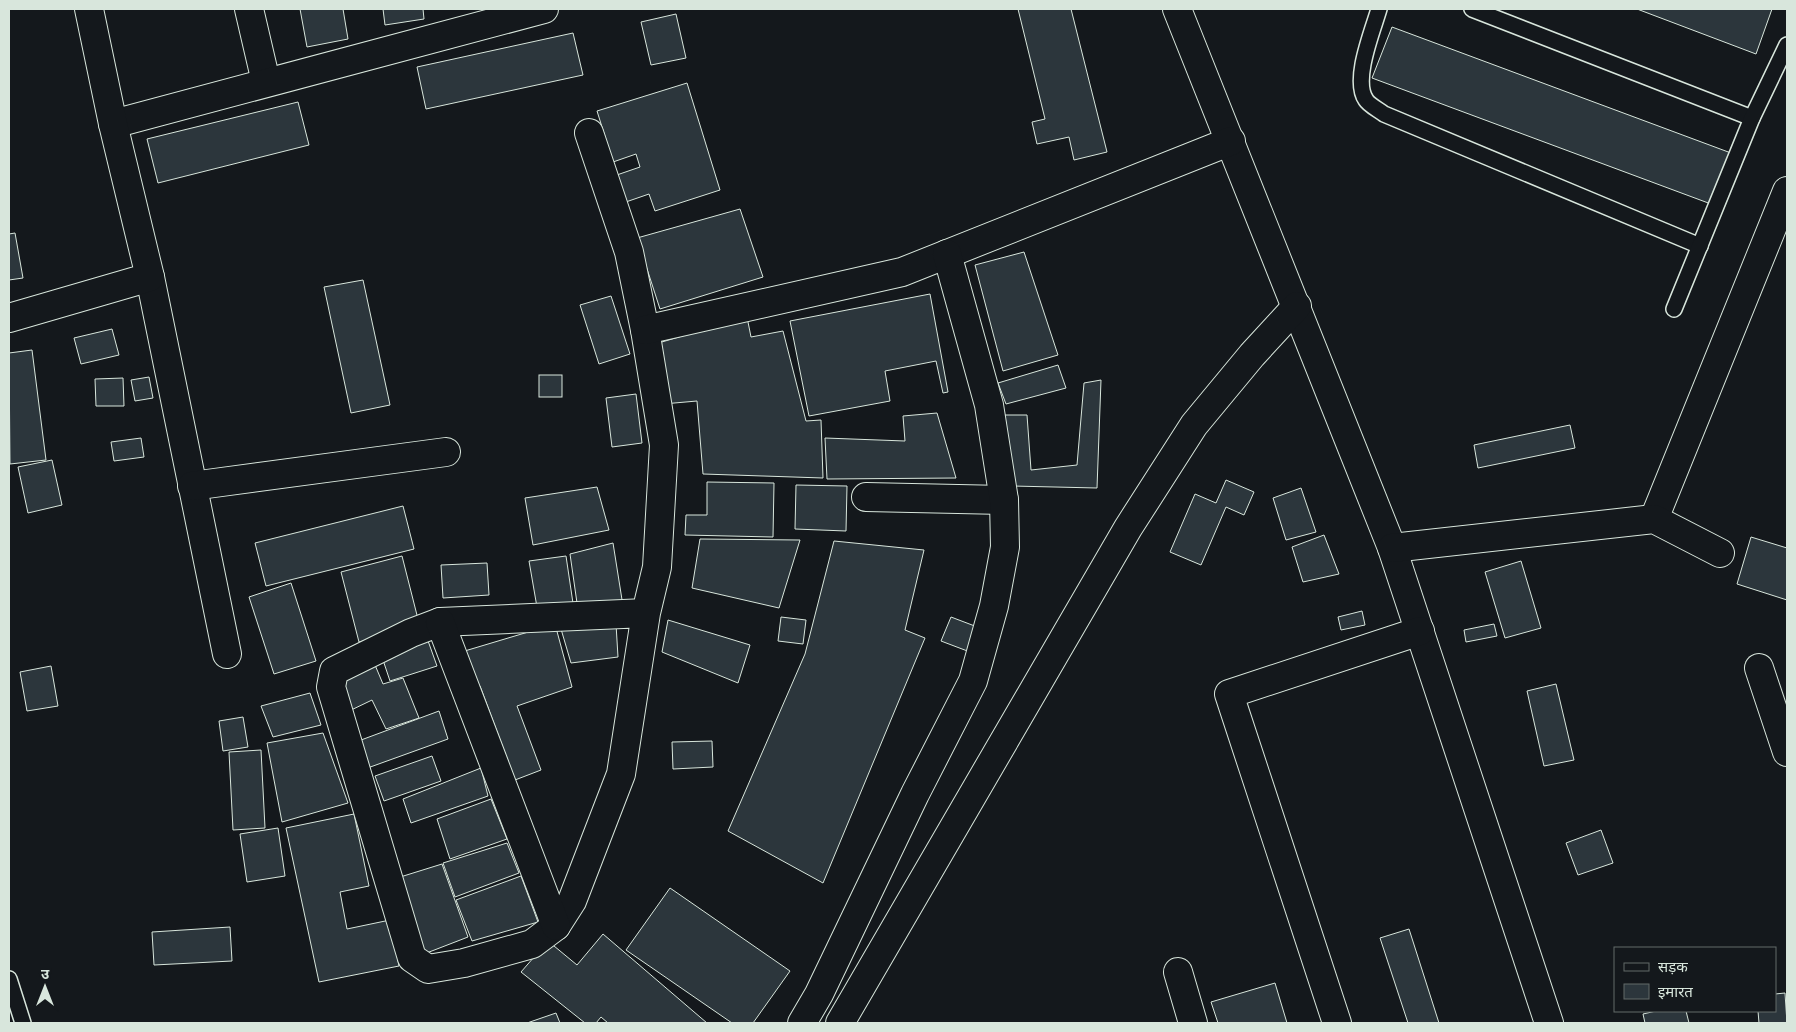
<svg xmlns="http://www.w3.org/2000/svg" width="1796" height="1032" viewBox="0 0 1796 1032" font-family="Roboto,'Noto Sans Devanagari',sans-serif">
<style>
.building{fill:#2c363c;stroke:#d8e6dc}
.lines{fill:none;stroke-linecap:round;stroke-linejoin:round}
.lane-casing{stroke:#d8e6dc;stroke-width:18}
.street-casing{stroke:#d8e6dc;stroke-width:30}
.lane{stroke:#14181c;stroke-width:15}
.street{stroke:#14181c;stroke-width:28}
</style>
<rect width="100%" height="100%" fill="#14181c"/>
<g class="building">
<polygon points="300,9 343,9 348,39 307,47"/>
<polygon points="383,9 423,9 424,19 385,25"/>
<polygon points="1018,9 1071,9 1107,152 1074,160 1069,137 1037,144 1032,122 1045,119"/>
<polygon points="1637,9 1772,9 1756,54"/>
<polygon points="676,14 686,58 651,65 641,22"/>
<polygon points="1392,27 1731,153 1711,204 1372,78"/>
<polygon points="573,33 583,75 426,109 417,67"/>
<polygon points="687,83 720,190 655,211 649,194 620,204 611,177 640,167 636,154 613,162 597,111"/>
<polygon points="298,102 309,145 158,183 147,139"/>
<polygon points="740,209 763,277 660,309 637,238"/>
<polygon points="15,233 23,278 9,280 9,234"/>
<polygon points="1024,252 1058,355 1003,371 975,265"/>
<polygon points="363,280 390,405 351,413 324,287"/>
<polygon points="930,294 948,392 943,393 936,361 885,371 890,401 809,416 790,321"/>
<polygon points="611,296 630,354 599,364 580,305"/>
<polygon points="747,317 751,337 783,331 806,421 821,420 823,478 703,474 697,401 663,404 655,344"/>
<polygon points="112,329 119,355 81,364 74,338"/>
<polygon points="32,350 46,460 10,464 9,353"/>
<polygon points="1058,365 1066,388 1006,404 998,383"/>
<rect x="539" y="375" width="23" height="22"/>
<polygon points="149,377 153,398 135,401 131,380"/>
<polygon points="123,378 124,406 96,406 95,379"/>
<polygon points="1101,380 1097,488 1012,486 1005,415 1027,415 1031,470 1077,465 1084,383"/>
<polygon points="636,394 642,443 612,447 606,398"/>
<polygon points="937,413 956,478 827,479 825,438 905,441 903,416"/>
<polygon points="1570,425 1575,448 1478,468 1474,445"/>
<polygon points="141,438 144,457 114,461 111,442"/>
<polygon points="52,460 62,505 28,513 18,467"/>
<polygon points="1226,480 1254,492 1244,515 1226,507 1201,565 1170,552 1195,494 1216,503"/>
<polygon points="707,482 774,483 773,537 685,535 686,515 707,515"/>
<polygon points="796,485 847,486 846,531 795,529"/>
<polygon points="597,487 609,530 533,545 525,498"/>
<polygon points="1301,488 1316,532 1286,540 1273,498"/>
<polygon points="403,506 414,549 266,586 255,543"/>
<polygon points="1324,535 1339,574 1303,582 1292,547"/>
<polygon points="1751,537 1787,548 1787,600 1737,584"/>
<polygon points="700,539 800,540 779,608 692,588"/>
<polygon points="834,541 924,550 905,630 925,638 823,883 728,831 805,654"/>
<polygon points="613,543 623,606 578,610 570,554"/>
<polygon points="402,556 420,627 359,642 341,572"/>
<polygon points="566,556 574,610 538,613 529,561"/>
<polygon points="1521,561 1541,628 1505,638 1485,572"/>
<polygon points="487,563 489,595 443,598 441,565"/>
<polygon points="291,583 316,661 274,674 249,597"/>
<polygon points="1362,611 1365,625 1341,630 1338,617"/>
<polygon points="781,617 806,620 803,644 778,641"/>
<polygon points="951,617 980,628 970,652 941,641"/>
<polygon points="668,620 750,645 738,683 662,652"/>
<polygon points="555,624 572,687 517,706 541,770 515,780 480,686 471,688 458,653"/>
<polygon points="616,624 618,657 571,663 561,629"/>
<polygon points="1494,624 1497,636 1466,642 1464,630"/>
<polygon points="427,638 437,666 390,681 381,654"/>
<polygon points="375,665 383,684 403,678 419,718 386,729 372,700 345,713 337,678"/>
<polygon points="51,666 58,706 27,711 20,672"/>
<polygon points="1556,684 1574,760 1544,766 1527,691"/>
<polygon points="310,693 321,725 273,737 261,706"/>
<polygon points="439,711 448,739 362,770 353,743"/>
<polygon points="243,717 248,747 223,751 219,721"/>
<polygon points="323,733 348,803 282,822 267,743"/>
<polygon points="712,741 713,767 673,769 672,742"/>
<polygon points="261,750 265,828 233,830 229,752"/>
<polygon points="432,756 441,781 384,801 375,776"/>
<polygon points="481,768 488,796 411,823 403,799"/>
<polygon points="491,799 507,839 450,859 437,819"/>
<polygon points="354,814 369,886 340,892 347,929 390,920 399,966 319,982 286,828"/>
<polygon points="278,828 285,876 247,882 240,834"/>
<polygon points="1601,830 1613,863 1578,875 1566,843"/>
<polygon points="507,843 519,873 455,897 443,863"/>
<polygon points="442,864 468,937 424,954 397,878"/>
<polygon points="521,876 538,922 472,941 456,900"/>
<polygon points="670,888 790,971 753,1023 732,1023 626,950"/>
<polygon points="230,927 232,961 154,965 152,932"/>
<polygon points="1409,929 1439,1023 1408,1023 1380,938"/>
<polygon points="603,934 707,1023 608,1023 601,1017 596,1023 585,1023 521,972 548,941 577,965"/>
<polygon points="1275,983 1287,1023 1218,1023 1211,1002"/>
<polygon points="1785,993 1787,1023 1759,1023 1758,1011 1775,1011 1775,994"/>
<polygon points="1656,1011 1686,1011 1689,1023 1645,1023 1643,1014"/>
<polygon points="556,1013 560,1023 527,1023"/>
</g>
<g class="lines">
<defs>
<g id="lane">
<path d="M1379,9C1373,30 1352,80 1366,100C1369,105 1379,110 1384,114L1700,246"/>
<polyline points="1472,9 1752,118"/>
<polyline points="1674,309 1752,118 1787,45"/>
<polyline points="9,979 23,1023"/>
</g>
<g id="street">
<polyline points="249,9 266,82"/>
<polyline points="1177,9 1392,548 1549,1023"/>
<polyline points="113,124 544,9"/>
<polyline points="589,133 629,252 645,330 664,445 657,567 646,613 621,774 572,901 556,926 532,944 464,963 428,969 412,958 331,687 334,671 411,633 440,622 646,613"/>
<polyline points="150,277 227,654"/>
<polyline points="9,318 150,277 113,124 89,9"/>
<polyline points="645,330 902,272 1231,141"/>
<polyline points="192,486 446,452"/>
<polyline points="866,497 1004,500"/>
<polyline points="1654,519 1787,191"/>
<polyline points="1392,548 1654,519 1720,553"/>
<polyline points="440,622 556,926"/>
<polyline points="1759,668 1787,752"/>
<polyline points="1178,972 1193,1023"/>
<polyline points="802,1023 819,994 915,794 973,681 994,606 1005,547 1004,500 989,405 947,254"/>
<polyline points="840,1023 1128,528 1194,425 1252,355 1297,306"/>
<polyline points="1337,1023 1229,694 1420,631"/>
</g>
</defs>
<use href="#lane" class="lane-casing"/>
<use href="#street" class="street-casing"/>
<use href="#lane" class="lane"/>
<use href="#street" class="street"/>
</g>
<rect width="1796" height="1032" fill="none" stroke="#d8e6dc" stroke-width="20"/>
<rect x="1614" y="947" width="162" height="65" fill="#14181c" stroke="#626a69"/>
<rect x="1624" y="963" width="25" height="8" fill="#14181c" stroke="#626a69"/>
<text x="1658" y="972" font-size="15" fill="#d8e6dc">सड़क</text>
<rect x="1624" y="984" width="25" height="15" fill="#2c363c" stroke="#626a69"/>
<text x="1658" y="997" font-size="15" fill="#d8e6dc">इमारत</text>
<g transform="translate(45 987)" stroke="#14181c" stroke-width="4" paint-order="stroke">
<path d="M0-4L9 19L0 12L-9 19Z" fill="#d8e6dc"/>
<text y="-8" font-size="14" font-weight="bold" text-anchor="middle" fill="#d8e6dc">उ</text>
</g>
</svg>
